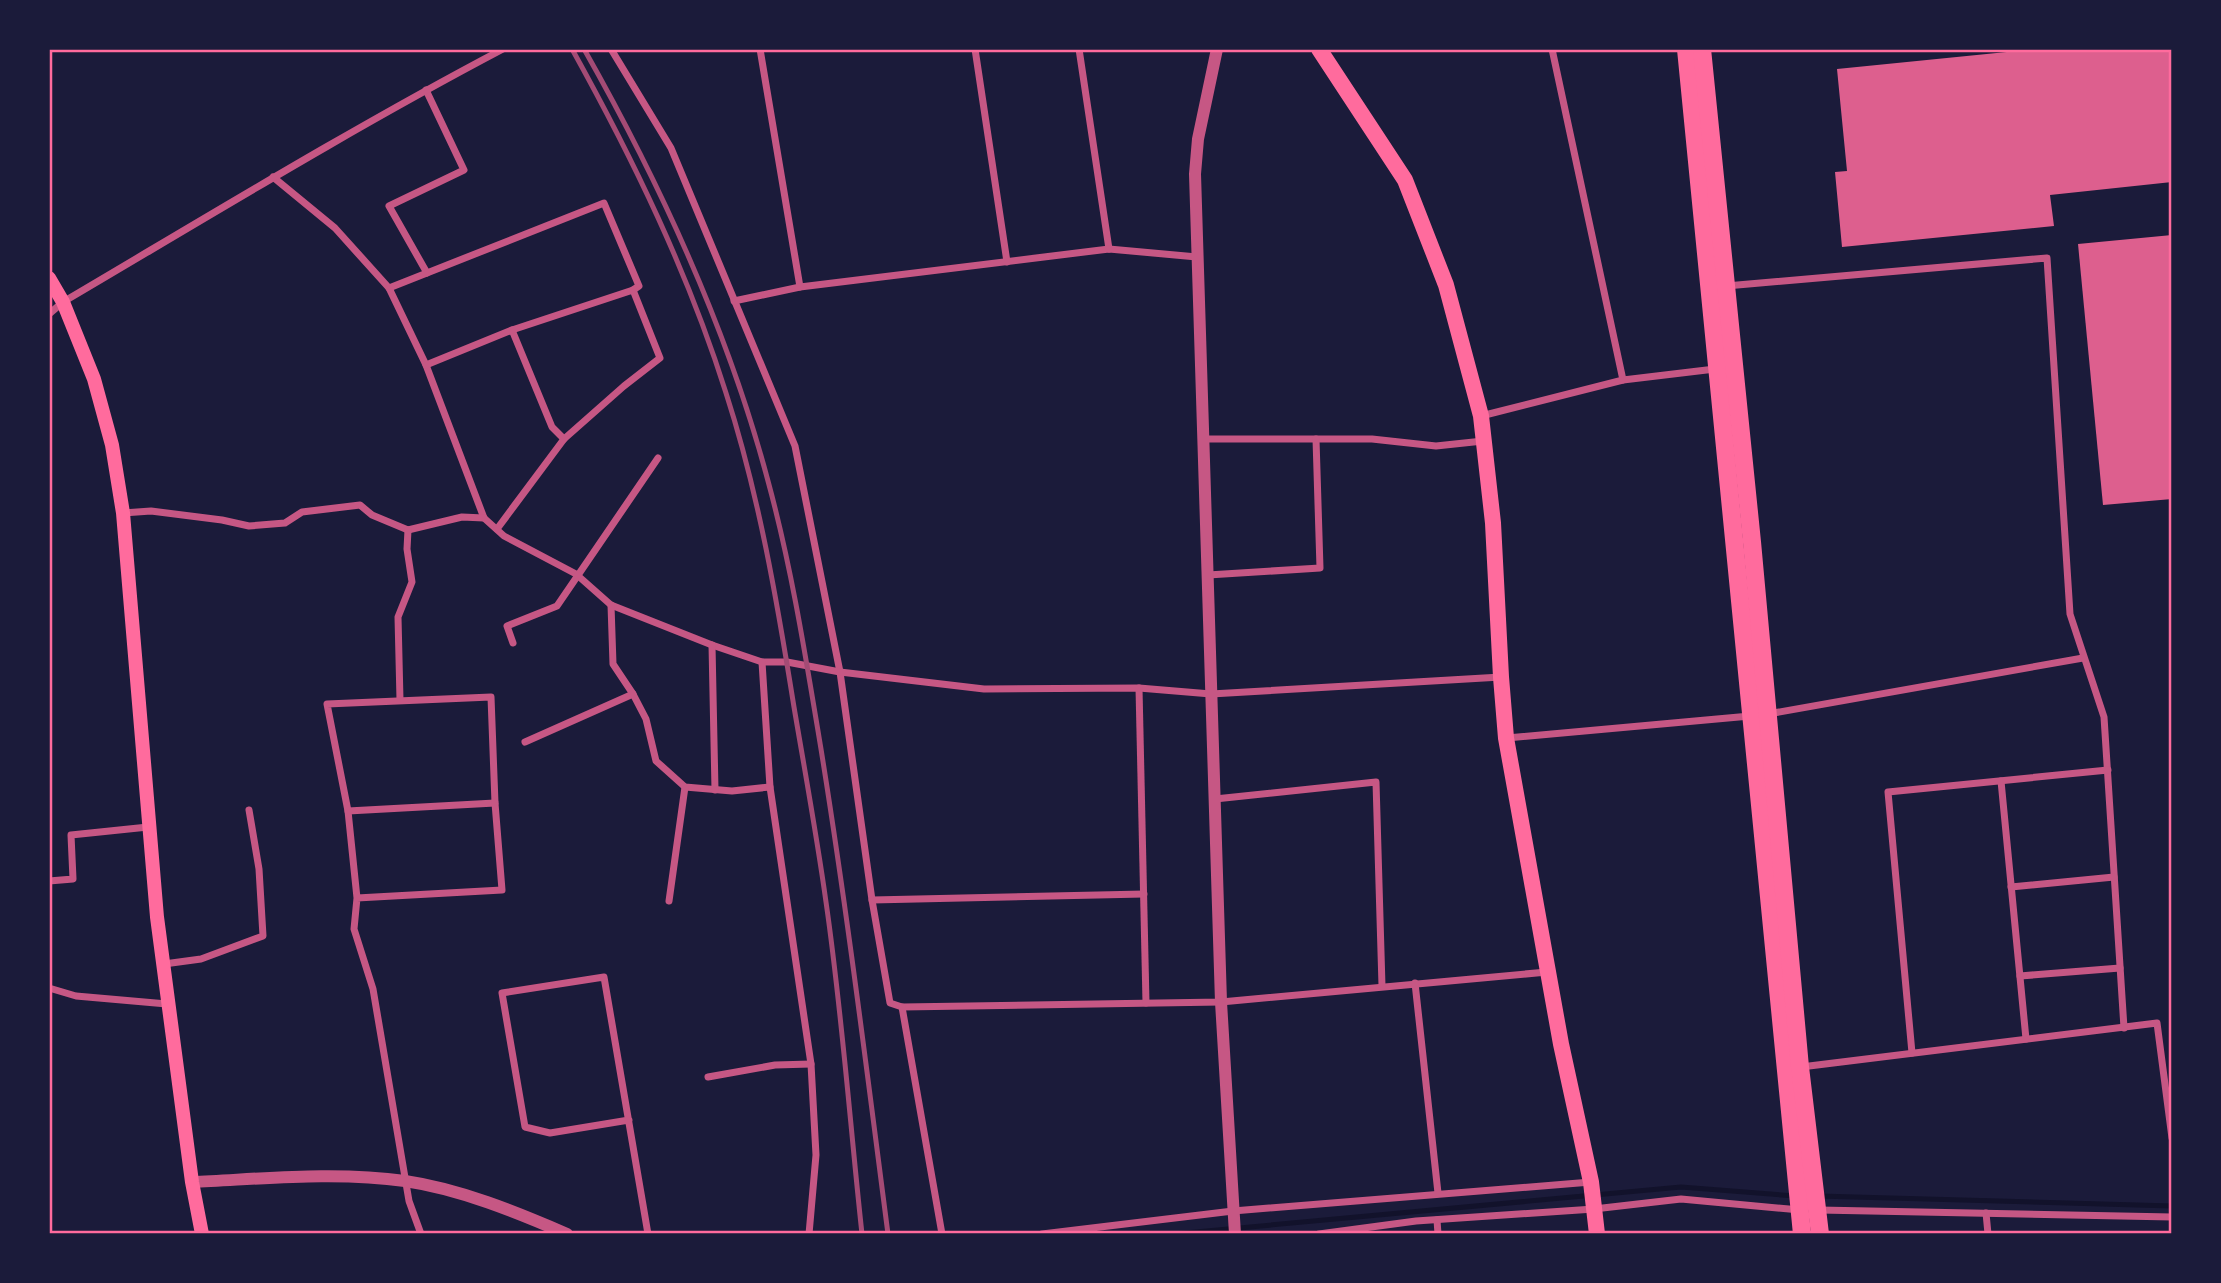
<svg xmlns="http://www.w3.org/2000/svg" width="2221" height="1283" viewBox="0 0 2221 1283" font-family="Rubik,sans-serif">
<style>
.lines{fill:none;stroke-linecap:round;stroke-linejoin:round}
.stream{stroke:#12122b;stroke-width:5}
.building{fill:#dd5f8e}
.minor{stroke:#c65784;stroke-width:7}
.tertiary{stroke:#c65784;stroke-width:12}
.secondary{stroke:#ff6b9d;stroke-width:14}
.primary{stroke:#ff6b9d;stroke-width:16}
.trunk{stroke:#ff6b9d;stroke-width:18}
.rail{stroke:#a44b75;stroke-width:5}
.neatline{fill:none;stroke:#ff6b9d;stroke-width:2.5}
</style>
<rect width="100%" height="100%" fill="#1b1b3a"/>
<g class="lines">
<g class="stream">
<polyline points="1819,1196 2172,1206"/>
<polyline points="1174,1234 1681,1187 1795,1196"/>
</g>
</g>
<g class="building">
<polygon points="2037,49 2172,49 2172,182 2050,195 2054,226 1842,247 1835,172 1847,171 1837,69"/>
<polygon points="2172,235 2172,499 2103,505 2078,244"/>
</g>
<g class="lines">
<g class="minor">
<polyline points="611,49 671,148 795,446 840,672 872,900 890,1003 902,1007 1221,1002 1547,972"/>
<polyline points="760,49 800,287"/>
<polyline points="975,49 1007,262"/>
<polyline points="1079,49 1109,249"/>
<polyline points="1552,49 1623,380"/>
<polyline points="426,90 464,170 389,206 427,273"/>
<polyline points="273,177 335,228 389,288 426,365 484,518 504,536 576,574 611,605 712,645 762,662 787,662 840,672 984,689 1139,688 1211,694 1501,677"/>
<polyline points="1726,286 2047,258 2070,614 2104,717 2124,1028"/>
<polyline points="389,288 604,203 639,286 633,290"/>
<polyline points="734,301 800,287 1109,249 1197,257"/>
<path d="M49,314L63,302C209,216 353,128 503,49"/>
<polyline points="512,330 552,427 564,439"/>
<polyline points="426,365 512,330 633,290 660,358 624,386 564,439 497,529"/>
<polyline points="1481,416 1623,380 1715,369"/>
<polyline points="1204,439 1372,439 1436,446 1483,441"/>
<polyline points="123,513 151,511 222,520 249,526 285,523 302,512 360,505 372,515 408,530 462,517 484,518"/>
<polyline points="1208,575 1320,568 1316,439"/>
<polyline points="611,605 613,664 633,694 646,719 656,761 685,787 732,791 770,787"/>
<polyline points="513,643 507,626 557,606 658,458"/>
<polyline points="712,645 715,790"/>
<polyline points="762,662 770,787 811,1064 816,1155 809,1234"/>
<polyline points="1139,688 1146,1003"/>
<polyline points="400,700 398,617 412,582 407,549 408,530"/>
<polyline points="1768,714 2083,658"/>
<polyline points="1507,738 1750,716"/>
<polyline points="525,742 633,694"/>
<polyline points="2001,781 2026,1039"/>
<polyline points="1215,799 1376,782 1382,986"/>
<polyline points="348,811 495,803"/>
<polyline points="49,881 73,879 71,835 148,827"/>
<polyline points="2011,887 2114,877"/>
<polyline points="357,898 502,890 495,803 491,697 327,704 348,811 357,898 354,929 373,989 409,1201 421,1234"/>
<polyline points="872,900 1144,894"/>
<polyline points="669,901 685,787"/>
<polyline points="164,964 201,959 263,936 259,869 249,810"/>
<polyline points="2020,976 2120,968"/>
<polyline points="1415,983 1438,1193"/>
<polyline points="49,988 76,996 167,1004"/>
<polyline points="902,1007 942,1234"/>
<polyline points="1912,1053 1888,792 2108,770"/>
<polyline points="1801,1067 2157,1023 2172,1138"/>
<polyline points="708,1077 775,1065 811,1064"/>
<polyline points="629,1120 550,1133 525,1127 502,993 604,977 648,1234"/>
<polyline points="1819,1210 2172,1217"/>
<polyline points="1986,1213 1988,1234"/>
<polyline points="1437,1220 1438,1234"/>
<polyline points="1042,1234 1233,1211 1591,1182"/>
<polyline points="1319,1234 1416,1221 1594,1209 1681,1199 1800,1210"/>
</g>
<g class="tertiary">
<polyline points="1217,49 1198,139 1195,174 1221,1002 1235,1234"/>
<path d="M192,1182C262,1179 335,1171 405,1181C460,1189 516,1212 567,1234"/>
</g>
<polyline class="secondary" points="49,278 63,302 94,379 112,445 123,513 157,917 192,1182 202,1234"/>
<polyline class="primary" points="1319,49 1405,180 1446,285 1481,416 1493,523 1501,677 1506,738 1561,1044 1591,1182 1597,1234"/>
<g class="trunk">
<polyline points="1686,49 1802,1234"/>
<polyline points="1702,49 1752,542 1800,1067 1820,1234"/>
</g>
<g class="rail">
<path d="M572,49C633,159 688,272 726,393C759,495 777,601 794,707C805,772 817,837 826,902C842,1012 850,1124 862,1234"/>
<path d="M584,49C661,185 728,330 768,481C792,569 806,659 821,749C847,910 867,1072 888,1234"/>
</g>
</g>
<rect width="2221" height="1283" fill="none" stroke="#1b1b3a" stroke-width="102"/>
<rect x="51" y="51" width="2119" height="1181" class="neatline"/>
</svg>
